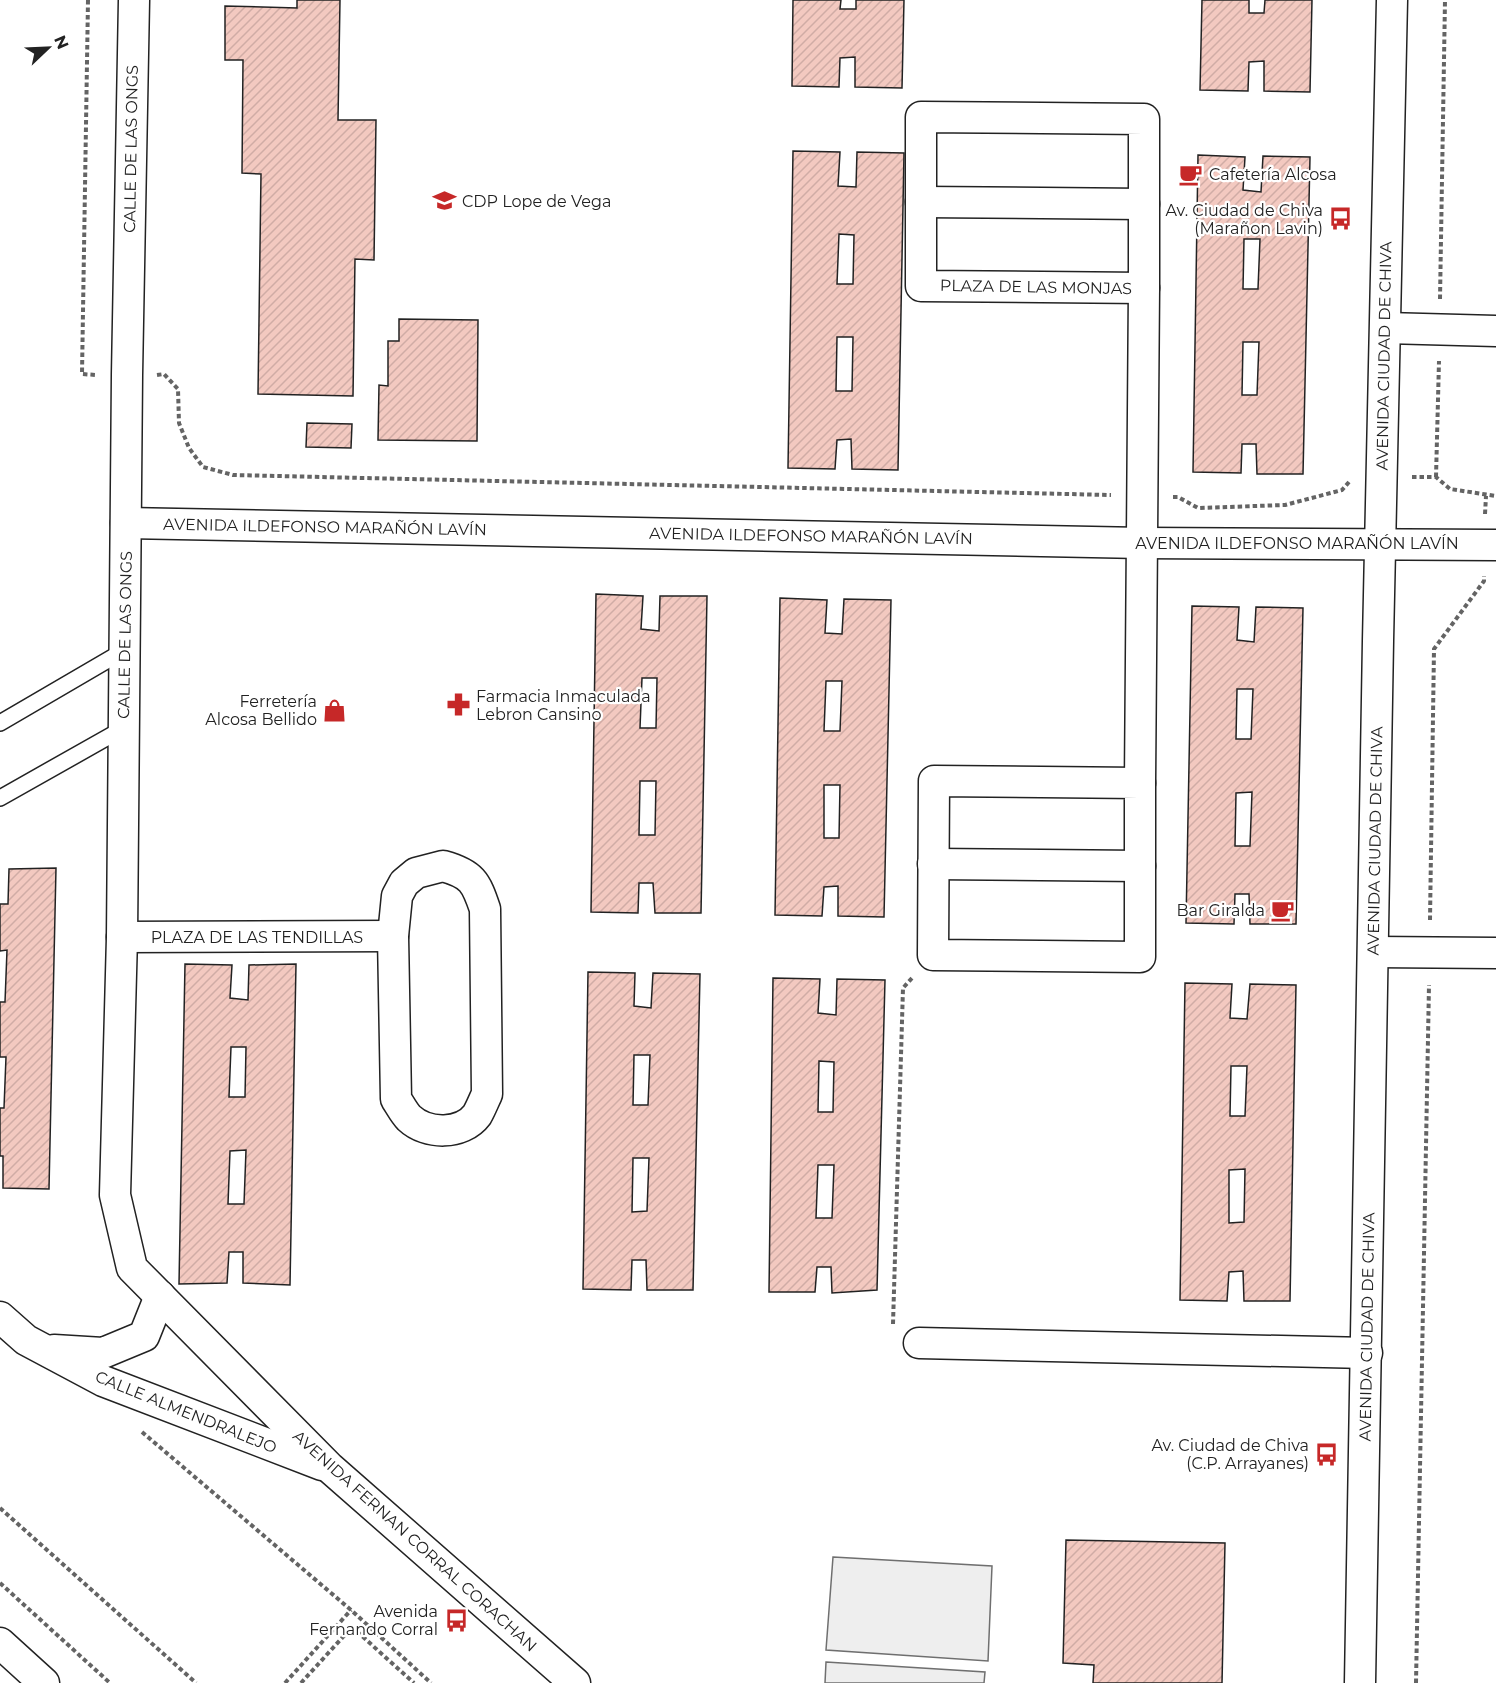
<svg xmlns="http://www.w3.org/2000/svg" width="1496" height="1683" viewBox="0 0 1496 1683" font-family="Montserrat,sans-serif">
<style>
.park{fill:#eee;stroke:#6f6f6f;stroke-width:1.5}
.building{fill:url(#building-hatch);stroke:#222;stroke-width:1.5;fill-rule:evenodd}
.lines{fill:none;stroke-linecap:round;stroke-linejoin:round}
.lane-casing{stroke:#222;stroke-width:18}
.street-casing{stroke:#222;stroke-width:33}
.path{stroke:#646464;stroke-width:4;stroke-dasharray:4.5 3;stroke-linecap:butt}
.lane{stroke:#fff;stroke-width:15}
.street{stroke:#fff;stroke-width:30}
.labels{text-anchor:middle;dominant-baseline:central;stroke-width:4.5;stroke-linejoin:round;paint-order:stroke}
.street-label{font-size:16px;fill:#222;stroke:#fff}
.poi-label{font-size:16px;fill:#222;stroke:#fff;text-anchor:end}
</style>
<defs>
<pattern id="building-hatch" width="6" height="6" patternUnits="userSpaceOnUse" patternTransform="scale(1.5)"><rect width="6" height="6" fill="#f3c9c0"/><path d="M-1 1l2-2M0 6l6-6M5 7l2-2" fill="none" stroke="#d0aca5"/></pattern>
</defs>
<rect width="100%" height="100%" fill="#fff"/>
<g class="park">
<polygon points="833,1557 992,1566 988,1661 826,1650"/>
<polygon points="826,1662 985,1672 984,1683 825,1683"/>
</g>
<g class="building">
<polygon points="297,0 340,0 338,120 376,120 374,260 355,259 353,396 258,394 261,174 242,173 243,60 225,60 225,6 297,8"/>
<polygon points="793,0 841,0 840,9 856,9 856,0 904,0 902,88 855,87 855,57 840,58 839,87 792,86"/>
<polygon points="1202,0 1249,0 1249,13 1264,13 1265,0 1312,0 1310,92 1264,91 1264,61 1249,62 1248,91 1200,90"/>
<path d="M793,151L840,152L838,186L856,187L857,152L904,153L898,470L852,469L851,439L837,440L835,469L788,468ZM839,234L854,235L853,284H837ZM837,337H853L852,391H836Z"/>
<path d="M1198,155L1245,157L1243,190L1261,192L1263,156L1310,157L1303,474H1257L1256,444H1242L1241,473L1193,472ZM1244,239H1260L1258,289H1243ZM1243,342H1259L1257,395H1242Z"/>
<polygon points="399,319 478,320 477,441 378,440 379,385 388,386 388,341 399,341"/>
<polygon points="307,423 352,424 351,448 306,447"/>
<path d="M596,594L643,596L641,629L659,631L660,596H707L701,913H655L653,883H639L638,913L591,912ZM642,678H657L656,728H640ZM640,781H656L655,835H639Z"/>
<path d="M780,598L827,600L825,633L842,634L844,599L891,600L884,917L838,916V886L824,887L822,916L775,915ZM826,681H842L840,731H824ZM824,785H840L839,838H824Z"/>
<path d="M1192,606L1239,607L1237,640L1254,642L1256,607L1303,608L1296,924H1250L1249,894H1235L1234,924L1186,923ZM1237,689H1253L1251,739H1236ZM1252,792L1250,846H1235L1236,793Z"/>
<polygon points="56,868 49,1189 3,1188 3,1156 0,1156 0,1108 4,1108 6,1057 0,1057 0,1002 5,1002 7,950 0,951 0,904 8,904 9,869"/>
<path d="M185,964L232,965L230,998L248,1000L249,965L296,964L290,1285L243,1283V1252H229L227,1283L179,1284ZM231,1047H246L245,1097H229ZM246,1150L244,1204H228L230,1151Z"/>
<path d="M588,972L635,973L634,1006L651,1008L653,973L700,974L693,1290H647L646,1260H632L631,1290L583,1289ZM634,1055H650L648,1105H633ZM633,1158H649L647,1211L632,1212Z"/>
<path d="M773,978L820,979L818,1013L836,1015L837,979L885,980L877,1290L832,1293L831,1267H817L815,1292H769ZM819,1061L834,1062L833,1112H818ZM818,1165H834L832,1218H816Z"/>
<path d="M1185,983L1232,984L1230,1018L1247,1019L1250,984L1296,985L1290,1301H1244L1243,1271L1229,1272L1227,1301L1180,1300ZM1231,1066H1247L1245,1116H1230ZM1245,1169L1244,1222L1229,1223V1170Z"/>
<polygon points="1066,1540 1225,1543 1222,1683 1093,1683 1094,1665 1063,1663"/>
</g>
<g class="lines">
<defs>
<g id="lane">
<polyline points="0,723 125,650"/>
<polyline points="0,798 124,728"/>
</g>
<g id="street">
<polyline points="134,0 127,375 122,937 115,1195 132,1268 330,1468 575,1683"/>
<polygon points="921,117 1144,119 1144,288 921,286"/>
<polyline points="921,202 1144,204"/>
<polyline points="1386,328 1496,331"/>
<polyline points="126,523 1142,543 1496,545"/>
<polygon points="934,781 1140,783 1140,957 933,955"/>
<polyline points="1140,783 1144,288"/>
<polyline points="933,864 1140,866"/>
<path d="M443,866C472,874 476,882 485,909L487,1094C484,1100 481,1108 477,1115C462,1135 427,1135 409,1118C404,1113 400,1105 396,1099L393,936L397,896L404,883L416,873Z"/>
<polyline points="122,937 393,936"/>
<polyline points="1374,952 1496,953"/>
<polyline points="0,1317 26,1340 103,1381 322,1465"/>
<polyline points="919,1343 1367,1353"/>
<polyline points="54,1350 103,1353 144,1336 160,1296"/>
<polyline points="0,1643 44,1683"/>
<polyline points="1360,1683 1378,641 1392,0"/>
</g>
</defs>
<use href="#lane" class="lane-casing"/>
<use href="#street" class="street-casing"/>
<g class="path">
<polyline points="88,0 82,374 96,375"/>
<polyline points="1440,299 1445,0"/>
<polyline points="157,375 164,374 178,389 179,423 189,448 203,467 233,475 1111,495"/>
<polyline points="1412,477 1436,477 1450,489 1496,496"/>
<polyline points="1436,477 1439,361"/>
<polyline points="1173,497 1178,497 1198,508 1285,505 1342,490 1349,482"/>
<polyline points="1485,514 1486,496"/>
<polyline points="1430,920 1434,649 1484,581 1484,576"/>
<polyline points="893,1324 903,988 912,978"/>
<polyline points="142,1432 351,1610 431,1683"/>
<polyline points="0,1508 196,1683"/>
<polyline points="0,1583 110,1683"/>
<polyline points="285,1683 351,1610"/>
<polyline points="301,1683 352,1627 414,1683"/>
<polyline points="1416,1683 1429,985"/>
</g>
<use href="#lane" class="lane"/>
<use href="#street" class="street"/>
</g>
<defs>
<symbol id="cafe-bare" viewBox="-9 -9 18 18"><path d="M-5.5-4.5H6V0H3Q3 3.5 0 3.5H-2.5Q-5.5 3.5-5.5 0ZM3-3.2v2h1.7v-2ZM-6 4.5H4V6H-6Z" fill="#c62828" stroke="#fff" stroke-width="2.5" paint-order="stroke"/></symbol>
<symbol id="school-bare" viewBox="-9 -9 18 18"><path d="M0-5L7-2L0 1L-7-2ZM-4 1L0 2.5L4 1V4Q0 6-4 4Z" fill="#c62828" stroke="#fff" stroke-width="2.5" paint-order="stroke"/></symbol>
<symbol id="bus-bare" viewBox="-9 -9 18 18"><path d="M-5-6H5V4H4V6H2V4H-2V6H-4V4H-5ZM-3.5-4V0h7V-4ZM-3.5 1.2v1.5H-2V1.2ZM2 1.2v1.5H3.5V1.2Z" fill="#c62828" stroke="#fff" stroke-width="2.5" paint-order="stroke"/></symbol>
<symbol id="pharmacy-bare" viewBox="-9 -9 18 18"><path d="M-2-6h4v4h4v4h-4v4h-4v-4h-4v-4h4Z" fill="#c62828" stroke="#fff" stroke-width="2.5" paint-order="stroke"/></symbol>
<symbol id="shop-bare" viewBox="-9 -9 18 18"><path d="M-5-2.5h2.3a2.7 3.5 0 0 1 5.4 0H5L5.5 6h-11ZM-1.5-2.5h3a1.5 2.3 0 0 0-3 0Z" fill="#c62828" stroke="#fff" stroke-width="2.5" paint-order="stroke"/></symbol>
</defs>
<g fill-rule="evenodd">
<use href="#cafe-bare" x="1174" y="158" width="33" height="33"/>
<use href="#school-bare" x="428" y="184" width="33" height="33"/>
<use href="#bus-bare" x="1324" y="202" width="33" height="33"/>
<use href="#pharmacy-bare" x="442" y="688" width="33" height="33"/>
<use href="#shop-bare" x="318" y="694" width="33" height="33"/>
<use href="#cafe-bare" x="1266" y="894" width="33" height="33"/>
<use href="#bus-bare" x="1310" y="1438" width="33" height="33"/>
<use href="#bus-bare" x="440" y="1604" width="33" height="33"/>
</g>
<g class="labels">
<g class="street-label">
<text transform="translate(131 149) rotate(-89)">CALLE DE LAS ONGS</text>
<text transform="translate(1036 287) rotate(1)">PLAZA DE LAS MONJAS</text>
<text transform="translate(1384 356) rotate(-89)">AVENIDA CIUDAD DE CHIVA</text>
<text transform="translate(325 527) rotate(1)">AVENIDA ILDEFONSO MARAÑÓN LAVÍN</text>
<text transform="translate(811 536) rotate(1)">AVENIDA ILDEFONSO MARAÑÓN LAVÍN</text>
<text x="1297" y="543">AVENIDA ILDEFONSO MARAÑÓN LAVÍN</text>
<text transform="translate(125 635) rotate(-89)">CALLE DE LAS ONGS</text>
<text transform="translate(1375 841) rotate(-89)">AVENIDA CIUDAD DE CHIVA</text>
<text x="257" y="937">PLAZA DE LAS TENDILLAS</text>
<text transform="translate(1367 1327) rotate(-89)">AVENIDA CIUDAD DE CHIVA</text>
<text transform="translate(186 1412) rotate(22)">CALLE ALMENDRALEJO</text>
<text transform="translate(415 1541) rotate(42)">AVENIDA FERNAN CORRAL CORACHAN</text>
</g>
<g class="poi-label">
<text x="1209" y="174" text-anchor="start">Cafetería Alcosa</text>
<text x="462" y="201" text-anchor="start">CDP Lope de Vega</text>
<text x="1323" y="210">Av. Ciudad de Chiva<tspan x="1323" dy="18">(Marañon Lavin)</tspan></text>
<text x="476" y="696" text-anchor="start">Farmacia Inmaculada<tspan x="476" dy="18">Lebron Cansino</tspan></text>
<text x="317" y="701">Ferretería<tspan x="317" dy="18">Alcosa Bellido</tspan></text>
<text x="1265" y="910">Bar Giralda</text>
<text x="1309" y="1445">Av. Ciudad de Chiva<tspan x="1309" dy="18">(C.P. Arrayanes)</tspan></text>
<text x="438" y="1611">Avenida<tspan x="438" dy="18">Fernando Corral</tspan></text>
</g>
</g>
<g transform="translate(48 48) rotate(67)" stroke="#ffffff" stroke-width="4.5" paint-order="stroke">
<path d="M0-4.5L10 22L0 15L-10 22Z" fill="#222222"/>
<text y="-9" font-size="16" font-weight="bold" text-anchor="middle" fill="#222222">N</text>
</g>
</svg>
